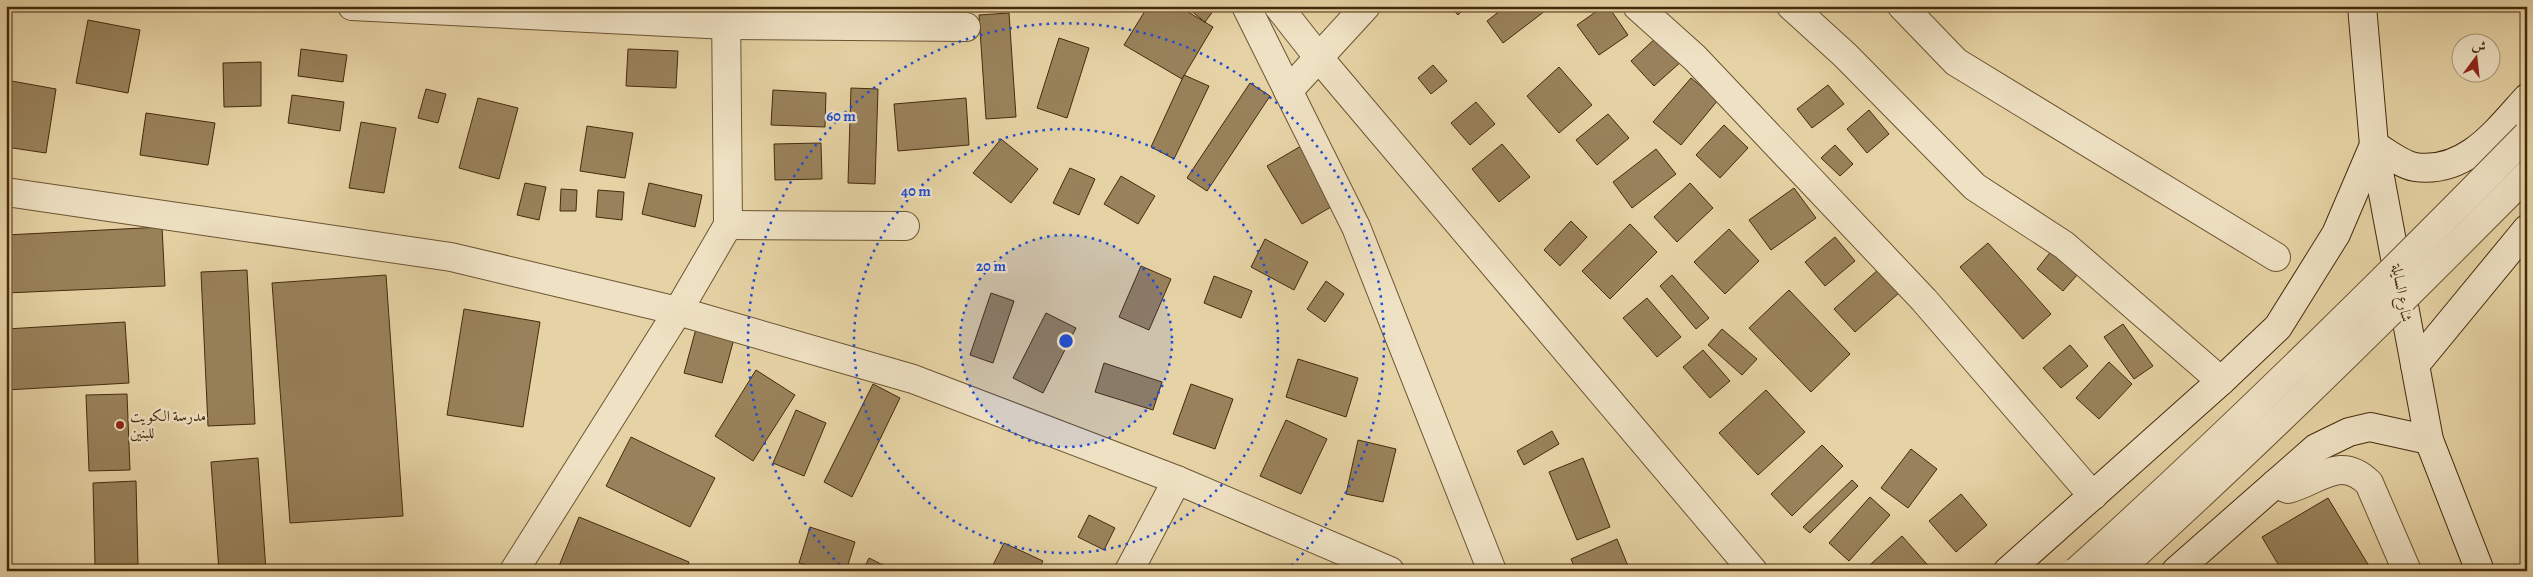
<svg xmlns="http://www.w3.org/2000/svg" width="2533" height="577" viewBox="0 0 2533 577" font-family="Alegreya,Amiri,serif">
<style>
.building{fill:#99825b;stroke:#452a0b}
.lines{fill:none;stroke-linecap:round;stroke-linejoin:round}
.minor-casing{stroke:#6d5432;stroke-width:30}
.secondary-casing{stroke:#452a0b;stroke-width:30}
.minor{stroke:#efe2c4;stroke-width:28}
.secondary{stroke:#efe2c4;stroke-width:28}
.tertiary-bridge-casing{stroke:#6d5432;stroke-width:30;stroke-linecap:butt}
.tertiary-bridge{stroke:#efe2c4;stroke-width:28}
.ring{fill:none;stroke:#1d4ed8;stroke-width:2.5;stroke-dasharray:2.5 5}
.poi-dot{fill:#8f2418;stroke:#efe2c4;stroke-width:2}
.labels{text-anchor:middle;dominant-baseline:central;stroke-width:4.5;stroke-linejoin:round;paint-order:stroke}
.street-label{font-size:15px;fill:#452a0b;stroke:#efe2c4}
.poi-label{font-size:15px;fill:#452a0b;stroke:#efe2c4;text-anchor:start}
.centre{fill:#1d4ed8;stroke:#efe2c4;stroke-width:2.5}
.ring-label{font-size:15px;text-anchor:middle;font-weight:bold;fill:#1d4ed8;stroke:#efe2c4;stroke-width:4.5;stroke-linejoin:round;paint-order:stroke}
</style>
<rect width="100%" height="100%" fill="#e6d3a5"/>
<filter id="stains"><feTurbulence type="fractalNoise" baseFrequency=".004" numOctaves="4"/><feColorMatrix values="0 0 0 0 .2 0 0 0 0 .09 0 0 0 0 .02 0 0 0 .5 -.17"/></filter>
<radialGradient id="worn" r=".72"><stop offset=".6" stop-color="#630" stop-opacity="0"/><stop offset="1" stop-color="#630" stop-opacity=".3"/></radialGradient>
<g class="building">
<polygon points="1148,6 1178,6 1213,27 1182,79 1124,45"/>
<polygon points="1185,6 1217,6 1205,22"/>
<polygon points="1450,6 1467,6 1458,15"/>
<polygon points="1506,6 1542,6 1545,11 1503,43 1487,21"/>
<polygon points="1604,6 1608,6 1628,35 1599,55 1577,25"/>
<polygon points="1009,13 1016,117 986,119 979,15"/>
<polygon points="88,20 140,30 128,93 76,83"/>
<polygon points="1658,36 1682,61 1654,86 1631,61"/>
<polygon points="1059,38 1089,48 1067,118 1037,108"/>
<polygon points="301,49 347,55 343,82 298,76"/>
<polygon points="628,49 678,51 676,88 626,86"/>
<polygon points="261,62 261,106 224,107 223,63"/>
<polygon points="1433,65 1447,81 1431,94 1418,78"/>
<polygon points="1559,67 1592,105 1559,133 1527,96"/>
<polygon points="1184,75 1209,86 1174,159 1151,147"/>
<polygon points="1691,78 1718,100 1681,145 1653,122"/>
<polygon points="6,80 56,89 46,153 6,147"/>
<polygon points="1250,83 1270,96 1207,191 1187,178"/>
<polygon points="1828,85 1844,104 1812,128 1797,109"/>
<polygon points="851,88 878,89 875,184 848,183"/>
<polygon points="426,89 446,94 438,123 418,118"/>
<polygon points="773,90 826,93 825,127 771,125"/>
<polygon points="292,95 344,102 340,131 288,123"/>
<polygon points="478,98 518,108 499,179 459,168"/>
<polygon points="966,98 969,145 898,151 894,104"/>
<polygon points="1476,102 1495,124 1470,145 1451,123"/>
<polygon points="1869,110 1889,134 1867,153 1847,129"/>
<polygon points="146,113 215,123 208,165 140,155"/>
<polygon points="1608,114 1629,138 1597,165 1576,140"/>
<polygon points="361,122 396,128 384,193 349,188"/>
<polygon points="1724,125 1748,148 1720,178 1696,155"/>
<polygon points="587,126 633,133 625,178 580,171"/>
<polygon points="1001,139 1038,169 1011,203 973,173"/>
<polygon points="821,143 822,179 775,180 774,144"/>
<polygon points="1502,144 1530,177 1499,202 1472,169"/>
<polygon points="1835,145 1853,164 1840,176 1821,158"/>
<polygon points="1301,146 1336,204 1302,224 1267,166"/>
<polygon points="1656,149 1676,174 1632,208 1613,182"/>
<polygon points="1070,168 1095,179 1079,215 1053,203"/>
<polygon points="1121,176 1155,196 1138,224 1104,204"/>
<polygon points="525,183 546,187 539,220 517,215"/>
<polygon points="649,183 702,195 695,227 642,214"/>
<polygon points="1690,183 1713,208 1677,242 1654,217"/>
<polygon points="1794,188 1816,218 1771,250 1749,220"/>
<polygon points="561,189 577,190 576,211 560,211"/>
<polygon points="598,190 624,192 622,220 596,217"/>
<polygon points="1571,221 1587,237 1560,266 1544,250"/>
<polygon points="1630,224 1657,252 1610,299 1582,271"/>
<polygon points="162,227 165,286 6,293 6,235"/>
<polygon points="1729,229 1759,261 1725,294 1694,262"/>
<polygon points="1835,237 1855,261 1825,286 1805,262"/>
<polygon points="1265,239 1308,262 1294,290 1251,267"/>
<polygon points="1988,243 2051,314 2023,339 1960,267"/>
<polygon points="2057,244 2084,267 2063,291 2037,269"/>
<polygon points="1141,266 1171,279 1149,330 1119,317"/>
<polygon points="1879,269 1900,292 1855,332 1834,309"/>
<polygon points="247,270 255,424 208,426 201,272"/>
<polygon points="386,275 403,516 290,523 272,283"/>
<polygon points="1672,275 1709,318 1696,329 1660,286"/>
<polygon points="1214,276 1252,291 1241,318 1204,303"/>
<polygon points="1326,281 1344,294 1325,322 1307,309"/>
<polygon points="1789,290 1850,354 1811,392 1749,328"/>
<polygon points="991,293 1014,301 993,363 970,355"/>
<polygon points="1647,298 1681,337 1657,357 1623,318"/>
<polygon points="464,309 540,322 523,427 447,415"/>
<polygon points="1046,313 1076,328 1043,393 1013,378"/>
<polygon points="125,322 129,383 6,390 6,329"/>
<polygon points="2123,324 2153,366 2134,379 2104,337"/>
<polygon points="697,325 735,335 722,383 684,373"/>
<polygon points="1722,329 1757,359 1742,375 1708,345"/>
<polygon points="2070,345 2088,366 2061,388 2043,368"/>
<polygon points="1703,350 1730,381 1710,398 1683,367"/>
<polygon points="1298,359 1358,378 1346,417 1286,397"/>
<polygon points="2109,362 2132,384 2099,419 2076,398"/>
<polygon points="1104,363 1162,382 1153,410 1095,392"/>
<polygon points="756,370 795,395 753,461 715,436"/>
<polygon points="873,384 900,398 852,497 824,482"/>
<polygon points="1191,384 1233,399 1215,449 1173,434"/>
<polygon points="1766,390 1805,432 1758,475 1719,433"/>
<polygon points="127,394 130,470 89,471 86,395"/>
<polygon points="796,410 826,423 804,476 773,463"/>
<polygon points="1286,420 1327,439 1301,494 1260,476"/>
<polygon points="1552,431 1559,444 1524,465 1517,451"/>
<polygon points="631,437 715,478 690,527 606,486"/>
<polygon points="1358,440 1396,449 1383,502 1346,494"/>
<polygon points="1822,445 1843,466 1792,516 1771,494"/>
<polygon points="1911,449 1937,469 1908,508 1881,488"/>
<polygon points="258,458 266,571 219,571 211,462"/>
<polygon points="1583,458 1610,527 1577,540 1549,472"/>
<polygon points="1852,480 1858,486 1810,533 1803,527"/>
<polygon points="136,481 138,565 95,565 93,483"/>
<polygon points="1961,494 1987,525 1956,552 1929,521"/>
<polygon points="1870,497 1890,515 1849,561 1829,543"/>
<polygon points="2328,498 2372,571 2282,571 2262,537"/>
<polygon points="1089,515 1115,528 1104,550 1078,537"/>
<polygon points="579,517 689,562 685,571 557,571"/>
<polygon points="810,527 855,542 846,571 825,571 799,563"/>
<polygon points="1902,536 1933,571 1863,571"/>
<polygon points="1617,539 1630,571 1576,571 1571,559"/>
<polygon points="1004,543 1043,561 1038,571 990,571"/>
<polygon points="869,558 895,571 863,571"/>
</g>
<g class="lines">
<defs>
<g id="minor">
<polyline points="352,6 727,25 966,27"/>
<polyline points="1246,6 1356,227 1492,571"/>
<polyline points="1278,6 1319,58 1753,571"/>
<polyline points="1637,6 1695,58 1924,300 2093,496"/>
<polyline points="1791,6 1845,55 1975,187 2064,245 2221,381"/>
<polyline points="1902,6 1956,62 2276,257"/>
<polyline points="1288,91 1366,6"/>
<polyline points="6,192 451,257 678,311 913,379 1177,480 1390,571"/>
<polyline points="728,225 905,226"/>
<path d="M2275,484L2288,489C2319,481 2340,454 2369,483L2407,571"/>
<polyline points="514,571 678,311 728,225 726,6"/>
<polyline points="1129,571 1177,480"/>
</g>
<g id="secondary">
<polyline points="2362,6 2374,145 2429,440 2480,571"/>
<path d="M2374,145C2386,152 2402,165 2415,167C2466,174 2497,131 2527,98"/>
<polyline points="2415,365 2527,229"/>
<polyline points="2008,571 2221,381 2278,327 2336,234 2374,145"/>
<polyline points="2176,571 2316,448 2349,432 2370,427 2429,440"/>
</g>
</defs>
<use href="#minor" class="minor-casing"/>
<use href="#secondary" class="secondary-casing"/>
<use href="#minor" class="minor"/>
<use href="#secondary" class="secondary"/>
<defs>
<g id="tertiary-bridge">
<path d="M2077,571C2232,431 2381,284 2527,135"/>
<path d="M2117,571C2258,444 2393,310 2527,175"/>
</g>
</defs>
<use href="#tertiary-bridge" class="tertiary-bridge-casing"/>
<use href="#tertiary-bridge" class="tertiary-bridge"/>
</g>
<circle cx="1066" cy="341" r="106" fill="#1d4ed8" fill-opacity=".12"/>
<g class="ring">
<circle cx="1066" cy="341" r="106"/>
<circle cx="1066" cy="341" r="212"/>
<path d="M845 570A318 318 0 1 1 1287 570"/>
</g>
<circle class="poi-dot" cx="120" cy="425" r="5"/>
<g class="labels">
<g class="street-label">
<text transform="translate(2402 293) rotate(80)">شارع السايلة</text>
</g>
<g class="poi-label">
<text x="130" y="416">مدرسة الكويت<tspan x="130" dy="17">للبنين</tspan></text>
</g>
</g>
<circle cx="1066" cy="341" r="8" class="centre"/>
<g class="ring-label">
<text x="841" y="121">60 m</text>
<text x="916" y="196">40 m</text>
<text x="991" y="271">20 m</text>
</g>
<rect width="2533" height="577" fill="none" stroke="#e6d3a5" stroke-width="25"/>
<rect x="8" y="8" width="2518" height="562" fill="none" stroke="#452a0b" stroke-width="2.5"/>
<rect x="12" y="12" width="2508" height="552" fill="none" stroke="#452a0b"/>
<g transform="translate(2476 58) rotate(15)"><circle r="24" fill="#efe2c4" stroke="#ab987a"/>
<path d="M0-4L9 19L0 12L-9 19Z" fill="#8f2418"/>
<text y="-8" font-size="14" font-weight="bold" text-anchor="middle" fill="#452a0b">ش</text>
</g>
<rect width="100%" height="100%" filter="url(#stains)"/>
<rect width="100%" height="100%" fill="url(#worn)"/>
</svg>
